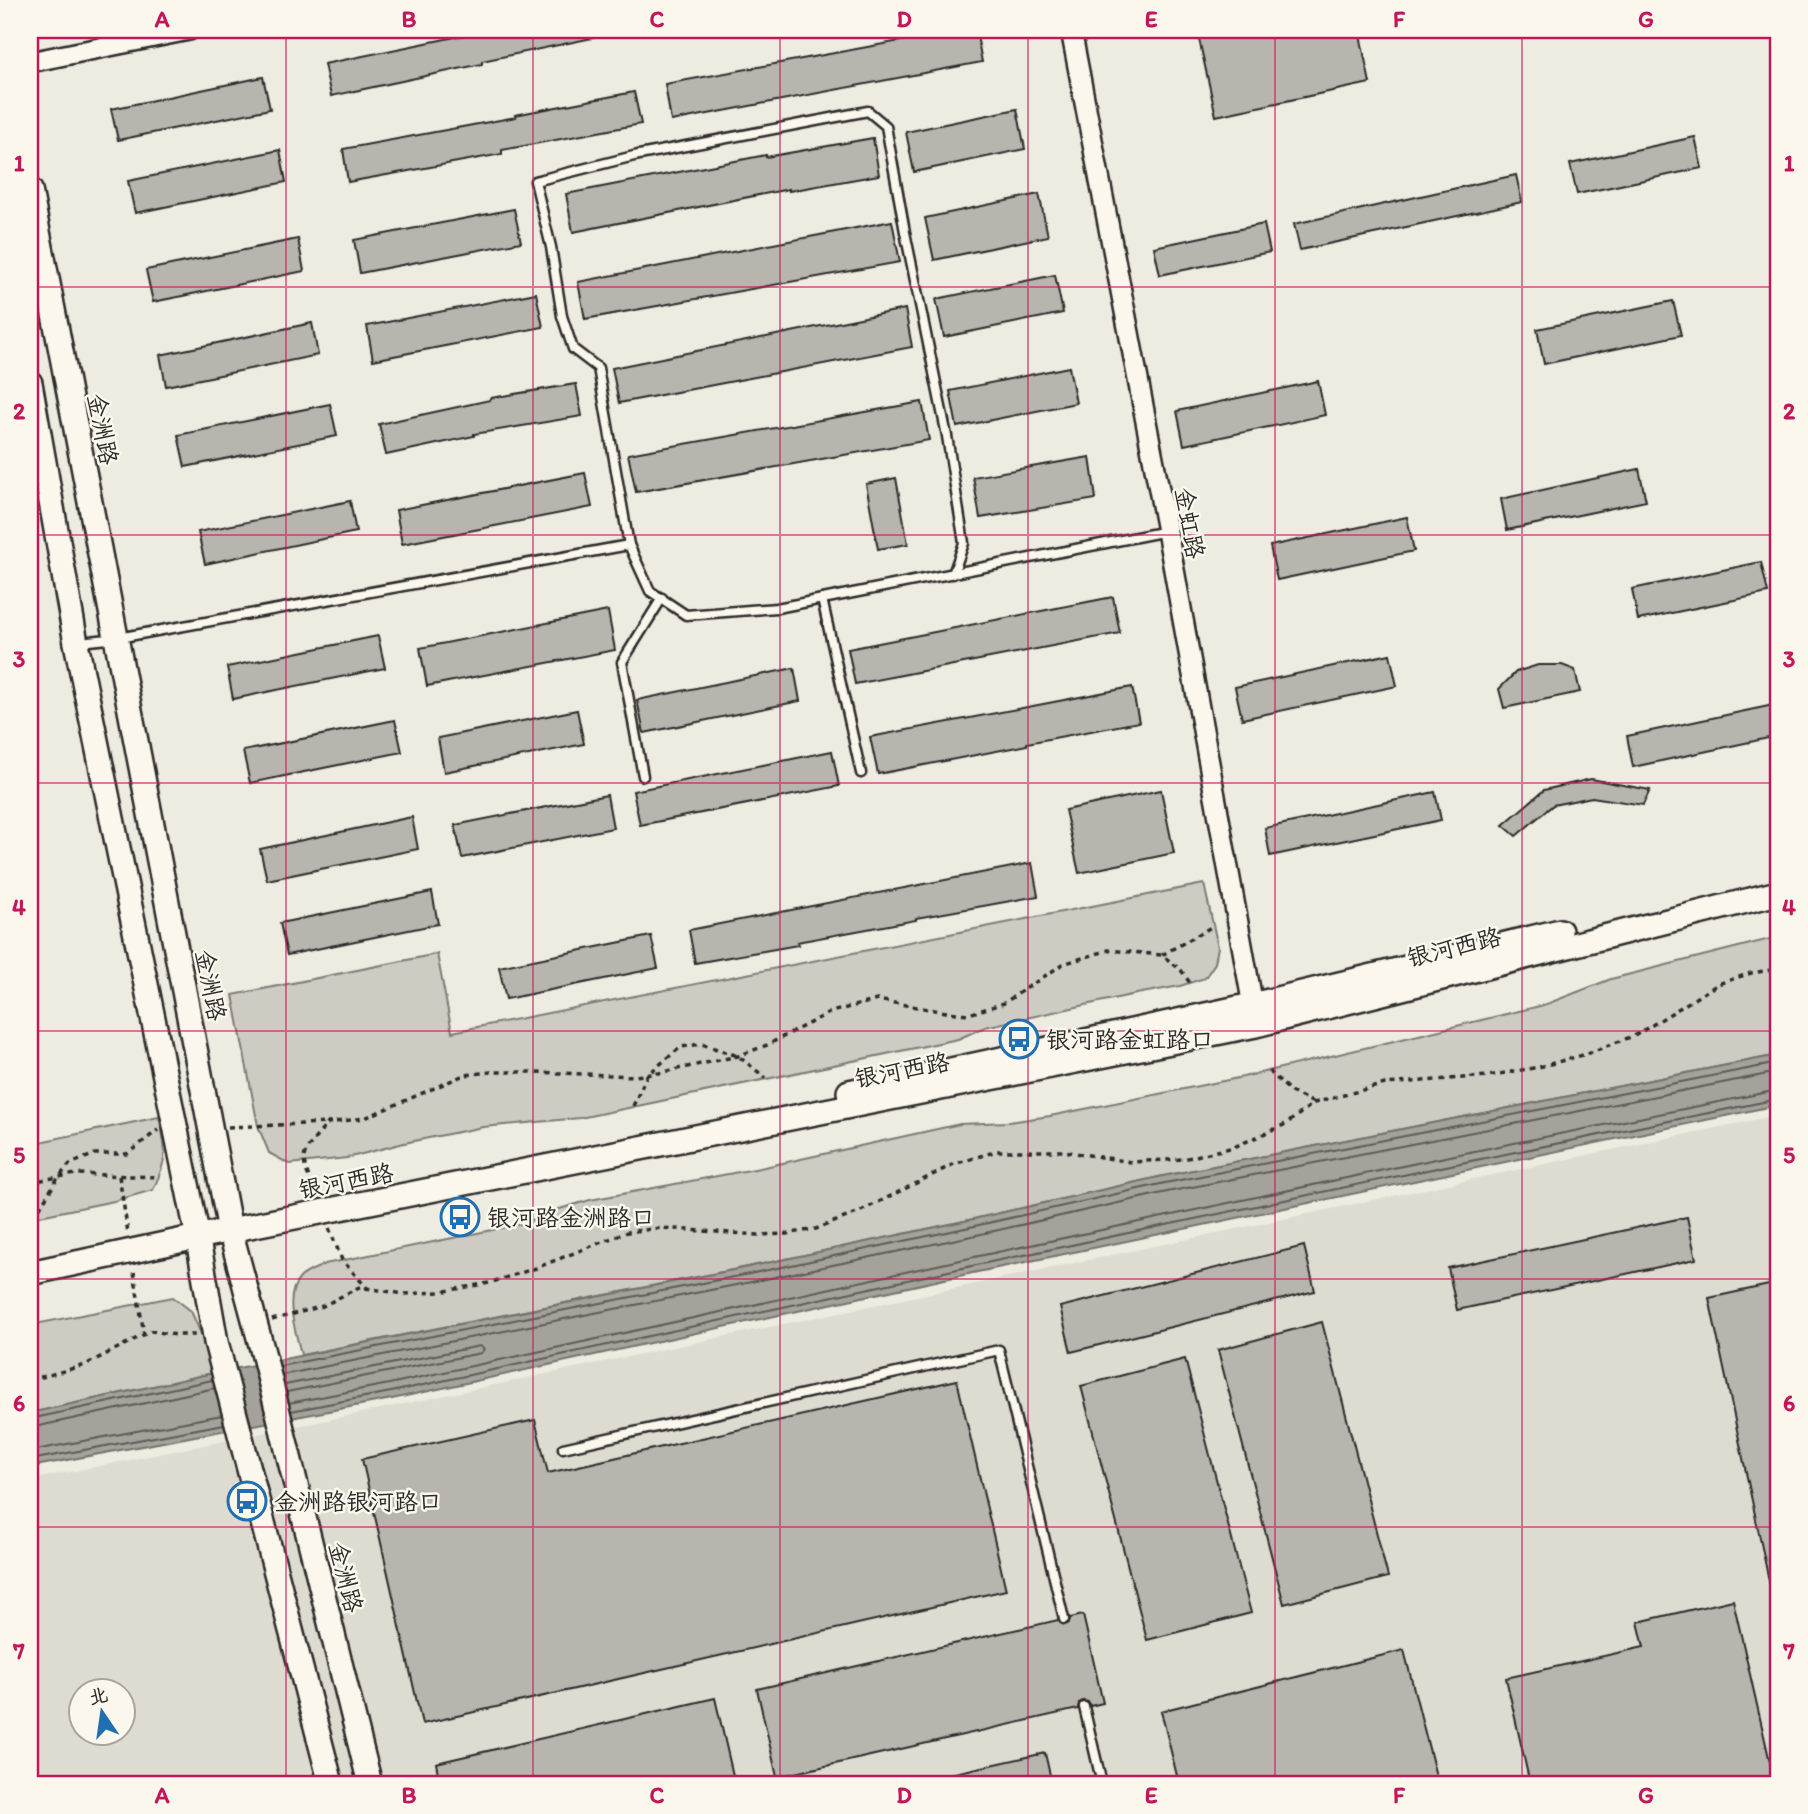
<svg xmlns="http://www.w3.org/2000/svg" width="1808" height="1814" viewBox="0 0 1808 1814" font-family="Itim,'LXGW WenKai TC',sans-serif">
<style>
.built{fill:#dedbd1;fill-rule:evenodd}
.green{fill:#cecbc2;stroke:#7c7b76;stroke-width:2}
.water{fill:#a4a29a;stroke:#74726e;stroke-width:2}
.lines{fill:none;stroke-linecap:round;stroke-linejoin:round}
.shore{stroke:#5b5b57;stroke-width:2}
.building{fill:#b8b5ae;stroke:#2b2b2b;stroke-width:2}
.service-casing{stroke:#2b2b2b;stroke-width:13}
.tertiary-casing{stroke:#2b2b2b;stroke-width:24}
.secondary-casing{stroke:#2b2b2b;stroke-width:28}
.path{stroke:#2b2b2b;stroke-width:3.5;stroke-dasharray:5 5;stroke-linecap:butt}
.service{stroke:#fbf7ec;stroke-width:8}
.tertiary{stroke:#fbf7ec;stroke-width:19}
.secondary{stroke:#fbf7ec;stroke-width:23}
.grid{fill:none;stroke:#c2185b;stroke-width:2;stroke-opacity:0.55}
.labels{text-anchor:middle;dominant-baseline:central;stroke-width:5;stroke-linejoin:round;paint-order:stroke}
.street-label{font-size:24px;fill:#2b2b2b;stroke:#fbf7ec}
.poi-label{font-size:24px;fill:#2b2b2b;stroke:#fbf7ec;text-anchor:start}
.neatline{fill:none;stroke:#c2185b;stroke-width:2.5}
.grid-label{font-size:23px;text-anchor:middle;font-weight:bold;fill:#c2185b}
</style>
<rect width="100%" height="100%" fill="#eeebe0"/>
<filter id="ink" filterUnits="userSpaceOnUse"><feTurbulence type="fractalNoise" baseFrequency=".0143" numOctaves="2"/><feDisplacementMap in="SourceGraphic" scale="14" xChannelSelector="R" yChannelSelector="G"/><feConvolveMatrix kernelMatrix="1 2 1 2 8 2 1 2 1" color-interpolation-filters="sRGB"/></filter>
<g filter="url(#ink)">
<path class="built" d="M1778,1115V1784H30V1480L323,1421ZM80,1692H122V1734H80Z"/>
<g class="green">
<polygon points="1204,884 1218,947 1215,963 1205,978 1180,986 1131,995 985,1027 958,1039 580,1118 483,1127 404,1143 347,1158 289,1164 269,1153 258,1126 233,995 437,954 452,1032"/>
<path d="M1778,937V1055L1163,1176L969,1220L748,1267L301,1355C297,1334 282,1297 300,1278C305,1272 318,1268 325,1264L522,1224L556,1210L590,1200L760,1168L960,1124L1009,1122L1050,1116L1243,1077L1544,1005L1611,979Z"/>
<path d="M159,1117C167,1151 168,1158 153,1190L114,1201L30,1218V1144Z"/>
<polygon points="173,1297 191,1311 209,1352 213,1373 30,1413 30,1325"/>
</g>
<polygon class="water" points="1778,1055 1778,1105 968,1274 392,1399 30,1467 30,1413 213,1373 748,1267 969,1220 1163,1176"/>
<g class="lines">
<g class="shore">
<polyline points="280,1366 749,1274 970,1227 1165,1183 1778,1063"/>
<polyline points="282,1375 751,1282 972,1236 1167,1192 1778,1072"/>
<polyline points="285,1385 480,1346 484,1349 481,1353 287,1392"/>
<polyline points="289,1403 389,1384 965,1259 1445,1157 1778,1090"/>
<polyline points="291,1411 391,1392 967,1267 1446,1166 1778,1099"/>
<polyline points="30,1419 212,1380"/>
<polyline points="30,1428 215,1388"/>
<polyline points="30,1451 222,1415"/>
<polyline points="30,1460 224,1424"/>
</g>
</g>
<g class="building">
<polygon points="489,30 601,30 602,36 482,61 482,64 331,96 324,64"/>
<polygon points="960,30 976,30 982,62 671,121 665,84"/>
<polygon points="1197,30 1359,30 1370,83 1216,116"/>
<polygon points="263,77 270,109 118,140 111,109"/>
<polygon points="634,92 641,124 502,150 502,154 348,182 343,149 516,117 515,115"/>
<polygon points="1017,109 1025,149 914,172 906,132"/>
<polygon points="1695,137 1702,168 1577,194 1570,164"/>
<polygon points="873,138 879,175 789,191 789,189 573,232 566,194 766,155 766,157"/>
<polygon points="280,150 286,182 135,213 128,181"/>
<polygon points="1516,175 1522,202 1300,250 1294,224"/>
<polygon points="1039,194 1048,236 934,260 925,218"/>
<polygon points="514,209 521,242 360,273 354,240"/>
<polygon points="892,221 900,262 585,319 578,282"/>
<polygon points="1264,224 1270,252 1160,275 1154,247"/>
<polygon points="298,239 304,271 153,302 146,270"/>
<polygon points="1055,275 1063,313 944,337 936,299"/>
<polygon points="536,293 543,327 373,360 367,326"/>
<polygon points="1673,301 1681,335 1544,364 1537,329"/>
<polygon points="905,309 912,347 619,403 612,368"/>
<polygon points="312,323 318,355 166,386 160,355"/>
<polygon points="1069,367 1076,403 957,427 950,391"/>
<polygon points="1318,381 1325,415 1184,445 1177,411"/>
<polygon points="576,384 582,416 474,434 474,436 386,455 379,424 490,400 490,398"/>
<polygon points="922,402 929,440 636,492 628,454"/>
<polygon points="330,404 337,436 185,467 178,435"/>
<polygon points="1090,457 1096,499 980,518 973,477"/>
<polygon points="1639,469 1646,501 1507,530 1501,499"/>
<polygon points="585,473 592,507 402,544 396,510"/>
<polygon points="896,478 908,544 878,549 866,484"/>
<polygon points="350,501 356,532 205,564 198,532"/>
<polygon points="1407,517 1414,551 1277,580 1270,546"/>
<polygon points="1761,562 1768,593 1638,620 1632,589"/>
<polygon points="1113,597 1120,633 855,684 848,649"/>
<polygon points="608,611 615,650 427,686 420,648"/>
<polygon points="378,636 385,668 233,699 227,667"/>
<polygon points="1390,654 1397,686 1242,719 1235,687"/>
<polygon points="1538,665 1562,665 1575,670 1580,692 1504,708 1499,689 1516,672"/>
<polygon points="794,668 800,701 644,733 637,700"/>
<polygon points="1132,687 1139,722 1027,743 1027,745 878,774 870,737"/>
<polygon points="1778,704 1778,736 1633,767 1627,736"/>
<polygon points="577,710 584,744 444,772 438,738"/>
<polygon points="395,720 402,752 250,783 243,751"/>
<polygon points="832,751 839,786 640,825 633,791"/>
<polygon points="1591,779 1650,790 1643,805 1592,797 1553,805 1516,836 1503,825 1544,790"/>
<polygon points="1161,790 1174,853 1079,873 1065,810"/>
<polygon points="1435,792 1441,820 1270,856 1265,828"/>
<polygon points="607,795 613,828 462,858 455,825"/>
<polygon points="412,817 418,849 267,880 260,849"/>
<polygon points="1032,863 1038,896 916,918 916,920 797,942 798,945 695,963 689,930"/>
<polygon points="432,892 438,924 287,955 280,923"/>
<polygon points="651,936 658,968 506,999 499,967"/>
<polygon points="1687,1217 1696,1259 1457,1310 1448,1268"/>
<polygon points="1304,1246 1315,1291 1071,1352 1060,1307"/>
<polygon points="1778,1283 1778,1595 1772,1595 1709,1298"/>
<polygon points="1322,1322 1388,1577 1284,1604 1218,1350"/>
<polygon points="1185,1359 1251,1613 1147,1640 1081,1386"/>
<polygon points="957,1380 1006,1590 422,1724 362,1459 535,1420 548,1473"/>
<polygon points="1733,1600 1775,1784 1530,1784 1506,1678 1644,1647 1638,1622"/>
<polygon points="1083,1615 1103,1703 1090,1706 1088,1702 1083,1701 1079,1703 1078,1709 777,1777 757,1689 1058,1620 1065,1625 1069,1623 1070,1618"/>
<polygon points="1404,1650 1438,1784 1179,1784 1161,1711"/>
<polygon points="715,1698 735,1784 440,1784 436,1763"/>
<polygon points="1045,1753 1052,1784 933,1784 932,1778"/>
</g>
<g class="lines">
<defs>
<g id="service">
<polyline points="629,545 598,368 573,349 562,316 551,247 535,181 634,156 868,111 886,126 905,232 947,436 964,543 953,574"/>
<polyline points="822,599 861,773"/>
<polyline points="79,642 118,638 629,545 650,591 686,615 777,608 1167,531"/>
<polyline points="643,776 622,662 662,598"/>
<polyline points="563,1448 999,1350 1064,1619"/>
<polyline points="1084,1707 1102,1784"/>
</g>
<g id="tertiary">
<polyline points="1071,30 1167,531 1255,1017"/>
<polyline points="30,62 189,30"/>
</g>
<g id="secondary">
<polyline points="30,190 230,1230 265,1360 370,1784"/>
<polyline points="30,383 76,643 195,1223 216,1342 331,1784"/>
<polyline points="849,1092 1252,1005 1560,931"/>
<polyline points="30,1273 230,1230 1256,1025 1778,893"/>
</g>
</defs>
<use href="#service" class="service-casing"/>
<use href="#tertiary" class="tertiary-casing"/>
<use href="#secondary" class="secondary-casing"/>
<g class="path">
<polyline points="1162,955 1213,926"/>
<polyline points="1269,1071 1291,1092 1314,1103"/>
<polyline points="633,1106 647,1075 681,1047 702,1044 738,1056 766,1078"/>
<polyline points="228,1127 328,1123"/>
<polyline points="119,1176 128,1233"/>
<polyline points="30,1182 76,1174 159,1177"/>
<path d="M316,1195C299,1152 298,1159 328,1123L365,1118L464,1075L491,1072H534L635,1076L659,1073L738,1056L767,1045L831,1012L877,1000L946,1012L969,1014L1004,1003L1063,964L1109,950L1162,955L1181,970L1190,983"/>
<polyline points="34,1217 58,1178 70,1164 95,1154 127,1154 158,1130"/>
<polyline points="329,1228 342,1260 368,1289"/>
<polyline points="134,1272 144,1335"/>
<polyline points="272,1320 323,1306 359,1287 404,1294 440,1292 489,1283 536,1268 627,1232 661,1228 759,1235 786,1234 816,1229 857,1213 954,1164 997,1151 1064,1151 1131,1162 1183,1159 1234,1147 1286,1124 1314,1103 1385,1084 1488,1076 1539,1067 1583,1055 1636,1035 1718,984 1751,973 1778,969"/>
<polyline points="30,1376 42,1377 85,1365 151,1331 177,1335 196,1335"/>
</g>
<use href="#service" class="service"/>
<use href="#tertiary" class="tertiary"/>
<use href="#secondary" class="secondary"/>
</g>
</g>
<path class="grid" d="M286,30V1784M533,30V1784M780,30V1784M1028,30V1784M1275,30V1784M1522,30V1784M30,287H1778M30,535H1778M30,783H1778M30,1031H1778M30,1279H1778M30,1527H1778"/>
<defs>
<symbol id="bus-ring" viewBox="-11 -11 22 22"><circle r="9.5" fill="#fbf7ec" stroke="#1f6fb2" stroke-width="1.5"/><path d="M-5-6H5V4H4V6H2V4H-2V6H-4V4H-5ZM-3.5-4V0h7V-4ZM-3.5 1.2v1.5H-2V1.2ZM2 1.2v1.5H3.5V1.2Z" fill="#1f6fb2"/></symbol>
</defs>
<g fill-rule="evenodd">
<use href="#bus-ring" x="997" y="1017" width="44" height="44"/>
<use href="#bus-ring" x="438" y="1195" width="44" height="44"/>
<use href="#bus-ring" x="225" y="1479" width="44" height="44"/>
</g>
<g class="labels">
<g class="street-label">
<text transform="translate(103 429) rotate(79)">金洲路</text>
<text transform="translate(1190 523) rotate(80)">金虹路</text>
<text transform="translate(1454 947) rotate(-14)">银河西路</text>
<text transform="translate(211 985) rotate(79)">金洲路</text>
<text transform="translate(902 1070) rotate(-11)">银河西路</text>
<text transform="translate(346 1181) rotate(-11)">银河西路</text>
<text transform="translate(346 1577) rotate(76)">金洲路</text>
</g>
<g class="poi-label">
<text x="1046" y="1039">银河路金虹路口</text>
<text x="487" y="1217">银河路金洲路口</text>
<text x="274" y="1501">金洲路银河路口</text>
</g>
</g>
<rect width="1808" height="1814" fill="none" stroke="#fbf7ec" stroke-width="77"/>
<g transform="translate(102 1712) rotate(347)"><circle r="33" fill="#fbf7ec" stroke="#a8a59f" stroke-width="2"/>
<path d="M0-5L12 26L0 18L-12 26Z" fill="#1f6fb2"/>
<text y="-10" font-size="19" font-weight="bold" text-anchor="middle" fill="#2b2b2b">北</text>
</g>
<rect x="38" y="38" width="1732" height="1738" class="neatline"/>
<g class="grid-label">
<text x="162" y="27">A</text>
<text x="409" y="27">B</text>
<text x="657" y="27">C</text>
<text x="904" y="27">D</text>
<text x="1151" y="27">E</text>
<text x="1399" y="27">F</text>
<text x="1646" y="27">G</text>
<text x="19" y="171">1</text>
<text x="1789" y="171">1</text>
<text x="19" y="419">2</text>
<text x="1789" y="419">2</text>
<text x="19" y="667">3</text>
<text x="1789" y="667">3</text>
<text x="19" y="915">4</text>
<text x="1789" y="915">4</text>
<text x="19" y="1163">5</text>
<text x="1789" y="1163">5</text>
<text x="19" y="1411">6</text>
<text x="1789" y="1411">6</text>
<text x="19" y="1659">7</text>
<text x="1789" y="1659">7</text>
<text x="162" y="1803">A</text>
<text x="409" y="1803">B</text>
<text x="657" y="1803">C</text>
<text x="904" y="1803">D</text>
<text x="1151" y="1803">E</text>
<text x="1399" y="1803">F</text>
<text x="1646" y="1803">G</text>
</g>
</svg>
